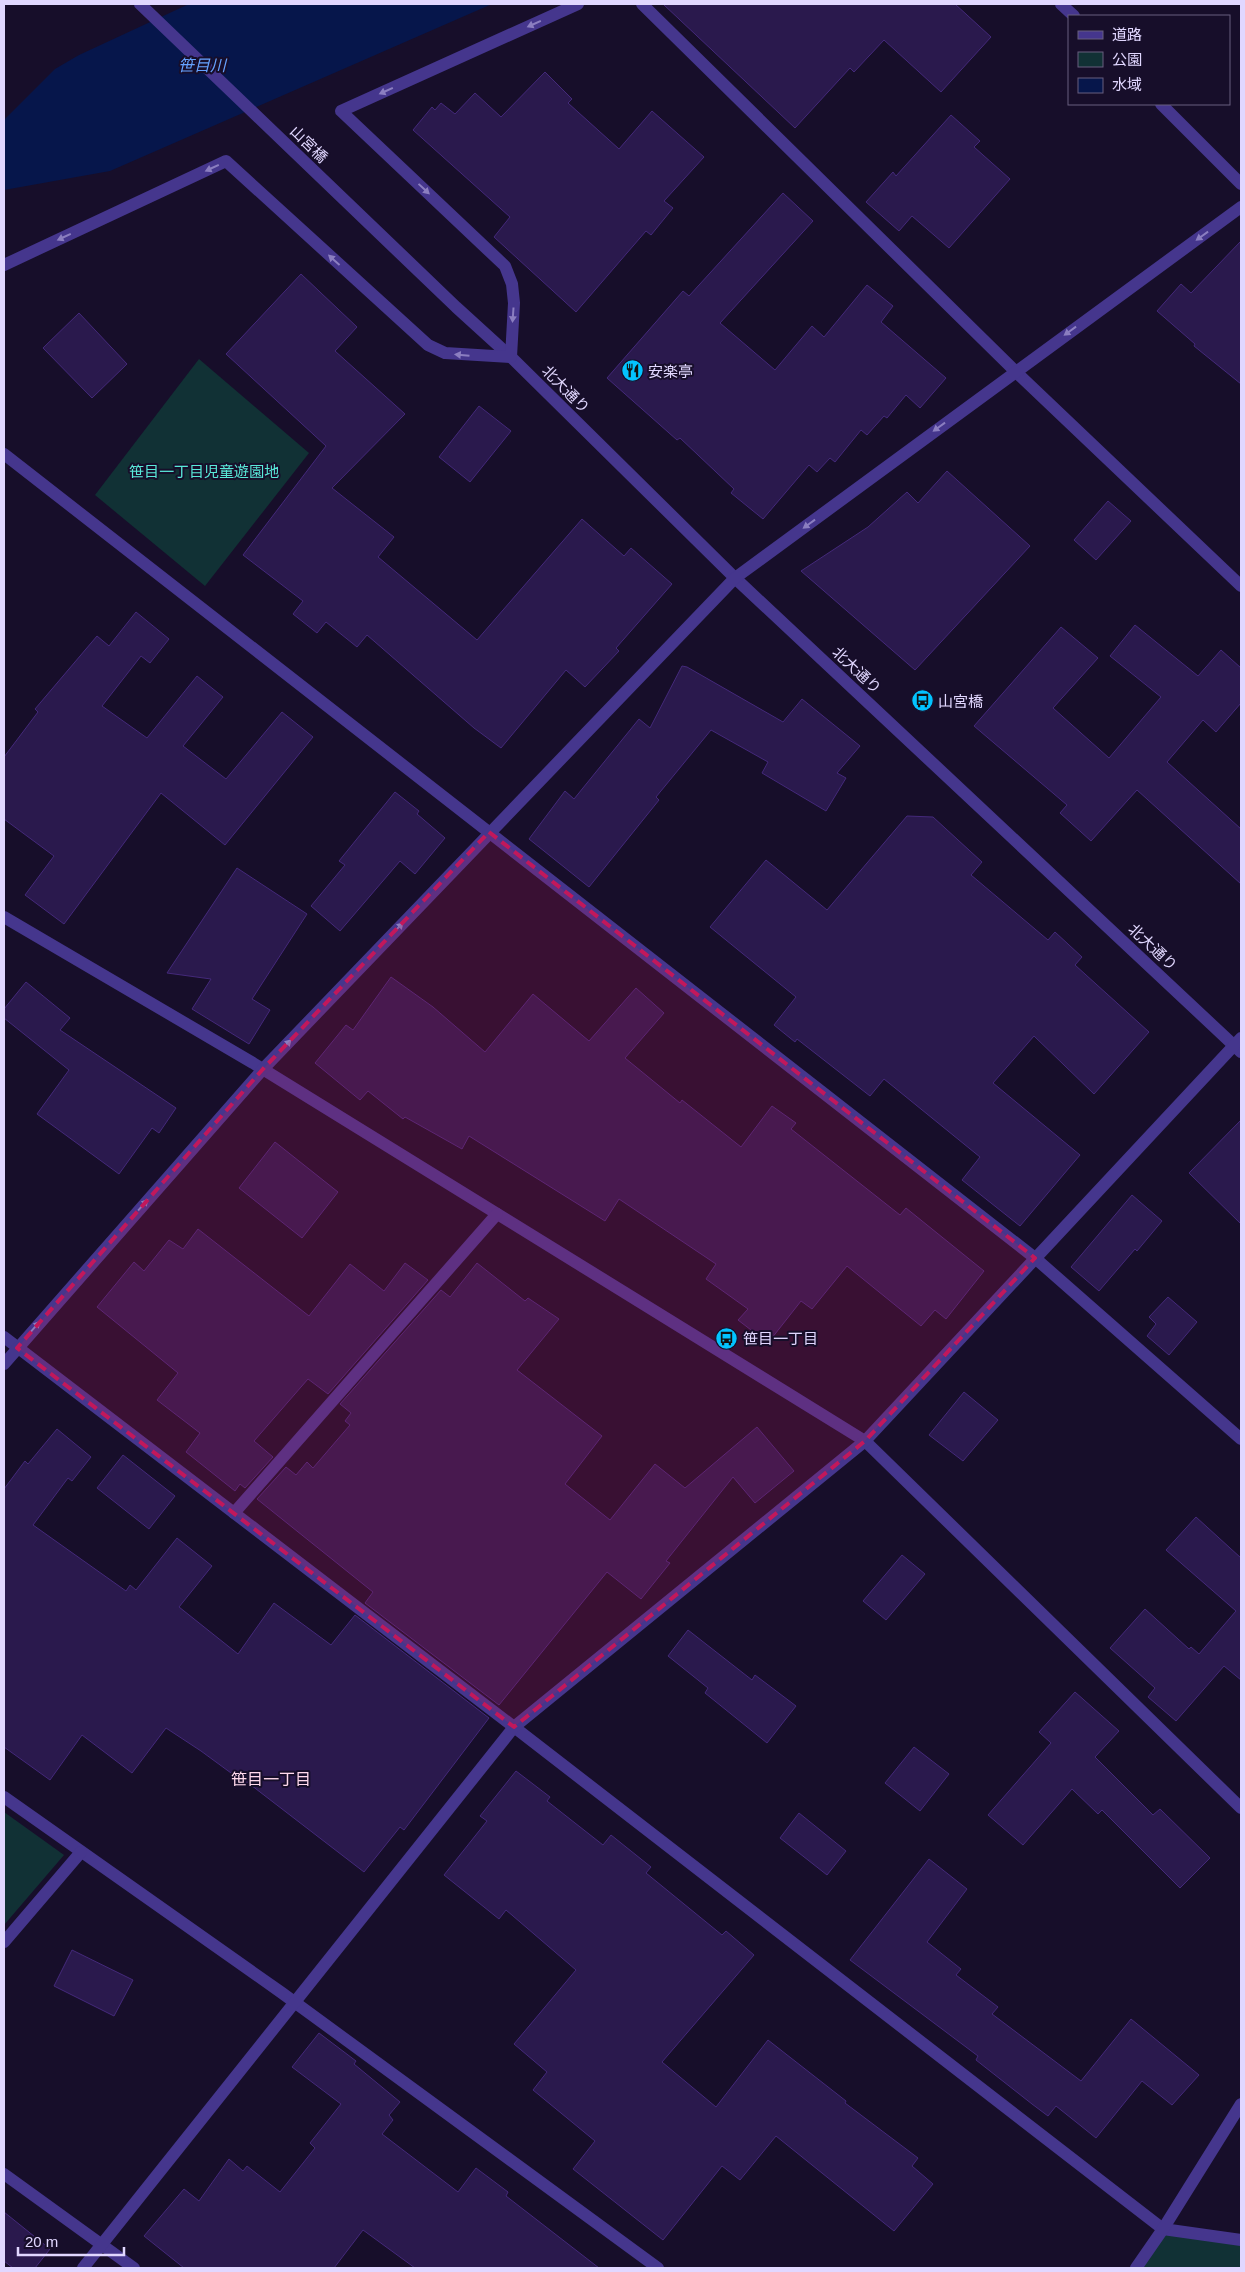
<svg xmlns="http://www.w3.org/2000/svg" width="1245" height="2272" viewBox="0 0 1245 2272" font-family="Arial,'Noto Sans JP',sans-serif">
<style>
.green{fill:#113135}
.water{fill:#06164b}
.building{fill:#2a194d;stroke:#44297a}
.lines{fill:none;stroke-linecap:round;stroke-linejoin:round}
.minor{stroke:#45368d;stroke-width:12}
.oneway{fill:#8b7ec0}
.marked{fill:#c2185b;fill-opacity:0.2;stroke:#c2185b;stroke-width:4;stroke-dasharray:10 6;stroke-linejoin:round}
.labels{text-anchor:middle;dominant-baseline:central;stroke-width:4;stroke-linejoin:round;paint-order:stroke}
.street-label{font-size:15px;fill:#e1d7ff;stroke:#170e2a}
.poi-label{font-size:15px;fill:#e1d7ff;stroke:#170e2a;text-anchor:start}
.park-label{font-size:15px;fill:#59e9d9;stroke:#170e2a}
.water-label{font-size:16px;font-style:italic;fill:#65a2ff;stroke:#170e2a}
.neighbourhood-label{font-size:16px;fill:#ffd9ec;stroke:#170e2a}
</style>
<rect width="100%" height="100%" fill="#170e2a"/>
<g class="green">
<polygon points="199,359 309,453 205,586 95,495"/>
<polygon points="4,1812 64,1855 4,1925"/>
<polygon points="1163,2229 1241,2240 1241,2268 1137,2268"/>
</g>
<polygon class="water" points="189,4 492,4 110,171 4,190 4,120 55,69 79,55"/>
<g class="building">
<polygon points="663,4 955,4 991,37 941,92 884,40 854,72 850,68 795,128"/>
<polygon points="545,72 572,99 568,103 619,149 652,111 704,157 664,201 673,208 651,235 646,231 576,312 494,237 510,217 413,130 432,107 435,110 441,103 455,114 475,93 501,117"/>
<polygon points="951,115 980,141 974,147 1010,179 949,248 912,216 899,231 866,202 893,172 896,176"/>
<polygon points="783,193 813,221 720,323 775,370 812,326 824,337 867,285 893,306 881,322 946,378 920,408 906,395 887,418 884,416 867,435 861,430 835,462 830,458 817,472 809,465 763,519 731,493 734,489 680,438 677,440 607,378 683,291 689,296"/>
<polygon points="1241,241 1241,384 1194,346 1195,344 1157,311 1181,284 1191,293"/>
<polygon points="301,274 357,327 335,351 405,414 332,488 394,537 378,557 477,640 582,519 624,556 631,548 672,584 616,648 619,651 585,687 566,670 501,748 474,728 367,635 357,647 326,622 317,633 293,614 303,601 243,555 326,446 226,354"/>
<polygon points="79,313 127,364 92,398 43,348"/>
<polygon points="479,406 511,431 470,482 439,457"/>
<polygon points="947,471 1030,546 915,670 801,571 868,527 907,492 918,503"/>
<polygon points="1108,501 1131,521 1096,560 1074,540"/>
<polygon points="136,612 169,639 150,663 141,656 102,706 147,738 197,676 223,697 183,746 226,779 282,712 313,737 225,845 161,793 64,924 25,895 54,856 4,819 4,757 38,712 35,709 97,636 109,646"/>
<polygon points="1135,625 1198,676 1221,650 1241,668 1241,703 1216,732 1203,720 1167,762 1241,829 1241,884 1137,790 1091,841 1060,813 1067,805 974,726 1061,627 1098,658 1053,708 1109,758 1161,697 1110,656"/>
<polygon points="682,666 687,667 783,722 802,699 860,746 837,773 846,778 826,811 762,773 768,762 711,730 656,797 659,800 589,887 529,839 565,791 574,799 639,719 650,728"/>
<polygon points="395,792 419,811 417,814 445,838 415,874 400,861 340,931 311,906 345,865 339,861"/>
<polygon points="907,816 933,817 982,862 971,875 1048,940 1055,932 1082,957 1075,965 1149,1032 1094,1094 1034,1036 993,1083 1080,1155 1020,1226 962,1180 980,1157 884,1079 870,1096 797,1039 795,1042 774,1025 796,997 710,927 766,860 827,910"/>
<polygon points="237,868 307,914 252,999 270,1010 249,1044 192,1009 211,979 167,973"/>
<polygon points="391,977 433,1007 485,1052 533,994 589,1041 636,988 664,1013 625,1058 680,1103 682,1100 741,1147 772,1106 796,1123 791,1129 900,1215 906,1208 984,1271 946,1319 935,1310 921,1326 847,1266 812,1309 801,1301 768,1343 738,1320 748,1309 706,1279 716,1264 619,1199 605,1221 469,1136 462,1149 405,1117 403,1119 368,1091 360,1100 315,1063 346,1025 353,1030"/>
<polygon points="26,982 70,1018 60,1030 176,1108 159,1133 152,1128 119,1174 37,1114 69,1070 4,1018 4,1009"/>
<polygon points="1241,1120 1241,1224 1189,1173"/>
<polygon points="275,1142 338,1192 302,1238 239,1188"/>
<polygon points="1132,1195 1162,1221 1137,1251 1135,1249 1099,1291 1071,1267"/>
<polygon points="198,1229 309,1316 350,1264 384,1291 405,1263 428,1280 328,1394 308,1379 254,1441 273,1457 245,1488 240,1484 235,1491 186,1452 200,1433 157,1400 178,1373 97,1307 134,1262 144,1271 169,1240 183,1249"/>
<polygon points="477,1263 525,1301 528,1298 559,1319 517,1370 602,1436 565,1484 610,1520 655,1464 685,1488 757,1427 794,1471 755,1503 733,1477 666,1561 670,1563 641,1599 607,1572 499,1705 365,1603 373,1592 257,1499 286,1467 296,1475 307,1462 313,1468 350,1425 345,1421 351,1413 340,1404 441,1290 450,1297"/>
<polygon points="1168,1297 1197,1322 1169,1355 1147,1336 1156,1324 1149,1317"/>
<polygon points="964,1392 998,1420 963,1461 929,1435"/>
<polygon points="57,1429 91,1457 72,1481 68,1478 33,1525 126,1591 130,1585 136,1590 177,1538 212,1566 179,1607 238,1654 274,1603 331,1645 355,1615 489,1718 404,1830 400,1827 364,1872 247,1782 246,1784 201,1751 166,1728 132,1773 82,1735 50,1780 4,1747 4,1489 25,1461 28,1464"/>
<polygon points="123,1455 175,1496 149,1529 97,1488"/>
<polygon points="1196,1517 1241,1558 1241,1680 1224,1666 1176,1721 1148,1697 1155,1688 1110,1648 1145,1609 1189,1649 1191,1647 1199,1654 1236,1611 1166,1550"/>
<polygon points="902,1555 925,1574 886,1620 863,1601"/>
<polygon points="688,1630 752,1680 755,1675 796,1706 767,1743 705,1693 708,1688 668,1656"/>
<polygon points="1075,1692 1119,1731 1095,1757 1153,1815 1160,1809 1210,1858 1180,1888 1102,1810 1098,1814 1072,1789 1023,1845 988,1815 1051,1743 1039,1732"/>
<polygon points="914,1747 949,1774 920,1811 885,1783"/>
<polygon points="516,1771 550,1797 547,1801 603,1845 611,1835 651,1867 646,1873 722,1935 726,1931 754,1955 662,2062 716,2107 768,2040 846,2101 845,2103 918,2158 912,2166 933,2184 894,2231 776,2136 740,2180 722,2166 663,2240 573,2169 595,2141 533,2090 547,2072 514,2044 576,1970 506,1910 499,1919 444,1875 487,1821 480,1816"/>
<polygon points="799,1813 846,1851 827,1875 780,1838"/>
<polygon points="929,1859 967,1889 927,1942 961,1969 956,1975 998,2007 992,2014 1081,2081 1131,2019 1199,2075 1172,2105 1142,2081 1096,2138 1056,2106 1048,2116 1032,2104 976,2060 978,2056 850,1960"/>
<polygon points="72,1950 133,1980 114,2016 54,1986"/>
<polygon points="319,2033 356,2061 354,2064 400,2102 389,2115 393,2120 382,2134 458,2192 476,2168 508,2192 506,2196 599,2268 415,2268 363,2230 334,2268 184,2268 144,2236 184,2189 199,2201 229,2159 243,2171 247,2166 280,2192 315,2148 310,2143 341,2104 292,2067"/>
<polygon points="4,2212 50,2249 35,2268 13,2268 4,2261"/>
</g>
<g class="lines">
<g class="minor">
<polyline points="140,4 456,307 511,357 735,578 1241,1052"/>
<polyline points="642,4 1015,371 1241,586"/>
<polyline points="1061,4 1074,16"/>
<polyline points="1161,104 1241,184"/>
<polyline points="4,265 226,161 428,345 445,353 511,357 514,303 512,284 505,266 341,111 578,4"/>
<polyline points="4,454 1035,1258 1241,1439"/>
<polyline points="4,917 253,1063 865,1441 1241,1808"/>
<polyline points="4,1337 514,1727 1163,2229 1241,2240"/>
<polyline points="4,1364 263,1069 735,578 1241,207"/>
<polyline points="234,1513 497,1214"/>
<polyline points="4,1797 282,1993 658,2268"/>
<polyline points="4,1942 81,1852"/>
<polyline points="4,2174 134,2268"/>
<polyline points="83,2268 514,1727 865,1441 1241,1038"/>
<polyline points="1136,2268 1163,2229 1241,2104"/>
</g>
</g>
<defs><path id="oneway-solid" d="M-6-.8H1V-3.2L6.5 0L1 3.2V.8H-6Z" transform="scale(1.25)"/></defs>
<g class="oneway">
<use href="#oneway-solid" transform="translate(534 24) rotate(156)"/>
<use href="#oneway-solid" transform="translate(386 91) rotate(156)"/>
<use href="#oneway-solid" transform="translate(212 168) rotate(155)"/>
<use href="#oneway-solid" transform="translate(424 189) rotate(43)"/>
<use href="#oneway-solid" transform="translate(1202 236) rotate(144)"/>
<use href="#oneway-solid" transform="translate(64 237) rotate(155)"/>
<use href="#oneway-solid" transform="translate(334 260) rotate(-138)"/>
<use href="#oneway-solid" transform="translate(513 315) rotate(94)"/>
<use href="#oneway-solid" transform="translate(1070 331) rotate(144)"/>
<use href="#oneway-solid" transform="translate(462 355) rotate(-175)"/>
<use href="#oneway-solid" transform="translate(939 427) rotate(144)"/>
<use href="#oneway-solid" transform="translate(809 524) rotate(144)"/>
<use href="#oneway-solid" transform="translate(398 928) rotate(-46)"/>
<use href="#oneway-solid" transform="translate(286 1045) rotate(-46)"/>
<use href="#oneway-solid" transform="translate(143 1205) rotate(-49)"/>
<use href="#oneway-solid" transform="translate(35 1327) rotate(-49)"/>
</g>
<path class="marked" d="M489,832L1035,1258L865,1441L514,1727L17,1348L263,1069Z"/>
<defs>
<symbol id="restaurant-disc" viewBox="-11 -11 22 22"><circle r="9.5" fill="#03c3ff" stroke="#170e2a"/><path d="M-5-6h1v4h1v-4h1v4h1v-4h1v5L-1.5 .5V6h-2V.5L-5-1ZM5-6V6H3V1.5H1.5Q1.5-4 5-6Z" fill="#111"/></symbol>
<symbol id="bus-disc" viewBox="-11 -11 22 22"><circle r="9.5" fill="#03c3ff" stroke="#170e2a"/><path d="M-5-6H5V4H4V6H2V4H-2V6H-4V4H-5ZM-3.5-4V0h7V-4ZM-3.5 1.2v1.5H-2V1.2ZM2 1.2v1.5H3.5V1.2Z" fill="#111"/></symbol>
</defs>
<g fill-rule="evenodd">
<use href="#restaurant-disc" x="620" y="358" width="25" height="25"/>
<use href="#bus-disc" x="910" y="688" width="25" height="25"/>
<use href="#bus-disc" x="714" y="1326" width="25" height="25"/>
</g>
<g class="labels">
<g class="street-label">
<text transform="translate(309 144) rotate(44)">山宮橋</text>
<text transform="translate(566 389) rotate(45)">北大通り</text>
<text transform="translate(857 670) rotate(43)">北大通り</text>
<text transform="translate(1153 947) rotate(43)">北大通り</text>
</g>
<g class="poi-label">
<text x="648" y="371">安楽亭</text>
<text x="938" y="701">山宮橋</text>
<text x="743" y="1338">笹目一丁目</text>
</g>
<g class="park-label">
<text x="204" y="471">笹目一丁目児童遊園地</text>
</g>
<g class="water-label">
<text x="202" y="65">笹目川</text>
</g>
<g class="neighbourhood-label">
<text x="271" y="1779">笹目一丁目</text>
</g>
</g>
<rect width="1245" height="2272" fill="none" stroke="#e1d7ff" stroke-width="10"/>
<rect x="1068" y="15" width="162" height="90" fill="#170e2a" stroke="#685e7f"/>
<rect x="1078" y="31" width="25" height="8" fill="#45368d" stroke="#685e7f"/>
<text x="1112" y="40" font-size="15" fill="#e1d7ff">道路</text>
<rect x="1078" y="52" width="25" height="15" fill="#113135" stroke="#685e7f"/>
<text x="1112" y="65" font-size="15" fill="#e1d7ff">公園</text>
<rect x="1078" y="78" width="25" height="15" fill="#06164b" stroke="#685e7f"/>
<text x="1112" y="90" font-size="15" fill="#e1d7ff">水域</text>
<path d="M18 2247v8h106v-8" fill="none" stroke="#e1d7ff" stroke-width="2.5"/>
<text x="25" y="2247" font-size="15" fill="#e1d7ff" stroke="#170e2a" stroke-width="4" paint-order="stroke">20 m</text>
</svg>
